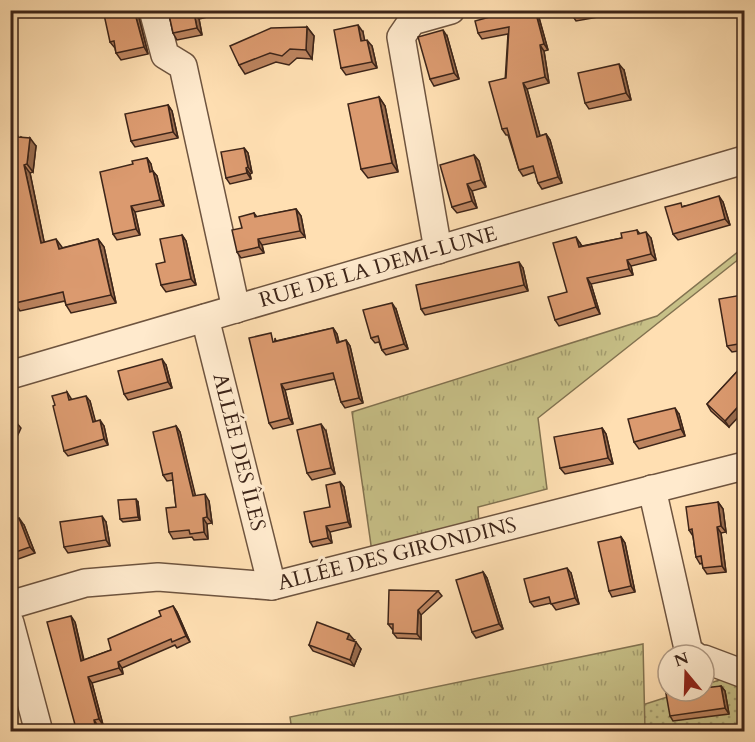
<svg xmlns="http://www.w3.org/2000/svg" width="755" height="742" viewBox="0 0 755 742" font-family="Cardo,serif">
<style>
.grass{fill:url(#grass-dots);stroke:#827250;stroke-width:1.5}
.park{fill:url(#park-tufts);stroke:#827250;stroke-width:1.5}
.lines{fill:none;stroke-linecap:round;stroke-linejoin:round}
.minor-casing{stroke:#6e543f;stroke-width:30}
.minor{stroke:#ffeacd;stroke-width:27}
.wall{fill:#bc845f;stroke:#3d2519;stroke-width:1.5}
.shaded-wall{fill:#996c4e;stroke:#3d2519;stroke-width:1.5}
.building{fill:#db9a6f;stroke:#3d2519;stroke-width:1.5}
.labels{text-anchor:middle;dominant-baseline:central;stroke-width:6;stroke-linejoin:round;paint-order:stroke}
.street-label{font-size:21px;fill:#3d2519;stroke:#ffeacd}
</style>
<defs>
<pattern id="grass-dots" width="8" height="8" patternUnits="userSpaceOnUse" patternTransform="scale(1.5)"><rect width="8" height="8" fill="#c7c087"/><path d="M2 2h.1M6 6h.1" fill="none" stroke="#a39c6e" stroke-width="1.8" stroke-linecap="round"/></pattern>
<pattern id="park-tufts" width="24" height="20" patternUnits="userSpaceOnUse" patternTransform="scale(1.5)"><rect width="24" height="20" fill="#c7c087"/><path d="M3 7l-1-3M5 7V3M7 7l1-3M15 17l-1-3M17 17v-4M19 17l1-3" fill="none" stroke="#a39c6e"/></pattern>
</defs>
<rect width="100%" height="100%" fill="#ffdfb2"/>
<filter id="stains"><feTurbulence type="fractalNoise" baseFrequency=".00333" numOctaves="4"/><feColorMatrix values="0 0 0 0 .2 0 0 0 0 .09 0 0 0 0 .02 0 0 0 .5 -.17"/></filter>
<radialGradient id="worn" r=".72"><stop offset=".6" stop-color="#630" stop-opacity="0"/><stop offset="1" stop-color="#630" stop-opacity=".3"/></radialGradient>
<polygon class="grass" points="744,672 744,731 558,732 686,691 704,691 704,685"/>
<g class="park">
<polygon points="744,247 744,255 538,418 547,489 478,507 479,526 372,552 352,412 657,316"/>
<polygon points="643,644 645,731 292,731 290,717"/>
</g>
<g class="lines">
<defs>
<g id="minor">
<polyline points="153,10 165,55 183,66 236,309"/>
<polyline points="438,250 401,37 412,21 451,10"/>
<polyline points="205,318 272,586"/>
<polyline points="10,375 744,160"/>
<polyline points="652,489 689,653 694,655"/>
<polyline points="10,605 85,583 158,577 272,586 744,466"/>
<polyline points="10,623 39,732"/>
<polyline points="704,659 744,674"/>
</g>
</defs>
<use href="#minor" class="minor-casing"/>
<use href="#minor" class="minor"/>
</g>
<g class="wall">
<polygon points="168,10 233,10 233,11 199,19 202,35 177,40 173,33"/>
<polygon points="515,10 537,10 548,50 544,51 549,83 527,89 540,136 546,134 550,140 562,183 542,189 538,183 535,172 523,176 519,170 508,135 506,135 502,129 508,34 482,39 478,33"/>
<polygon points="571,10 609,10 610,15 576,21 572,15"/>
<polygon points="138,14 148,54 121,60 116,53 115,48 110,42"/>
<polygon points="307,27 314,36 312,59 297,58 289,65 276,62 245,74 239,65"/>
<polygon points="363,32 364,40 372,46 377,68 346,75 341,68"/>
<polygon points="447,36 459,79 434,86 430,79"/>
<polygon points="624,70 631,100 589,109 585,103"/>
<polygon points="379,97 385,106 398,172 368,178 361,169"/>
<polygon points="168,105 172,111 178,138 135,147 131,141"/>
<polygon points="21,137 36,146 33,172 30,173 44,242 62,248 98,239 104,247 116,303 71,313 66,305 65,301 20,311 15,303"/>
<polygon points="244,148 248,153 252,173 250,174 251,179 230,184 226,178"/>
<polygon points="474,155 479,161 486,187 472,191 477,208 457,213 452,207"/>
<polygon points="147,158 151,164 152,171 157,176 164,206 135,212 140,235 117,240 113,234 133,164"/>
<polygon points="723,202 730,225 678,240 673,234 684,206"/>
<polygon points="296,209 301,216 305,237 262,245 264,253 241,258 237,252 242,228 254,213 257,217"/>
<polygon points="637,230 640,234 651,238 656,260 631,266 633,275 591,284 600,314 559,326 555,320 567,292 580,243 582,246 622,238"/>
<polygon points="182,235 186,241 196,285 166,292 161,285 165,262"/>
<polygon points="523,268 528,291 425,315 421,309"/>
<polygon points="744,299 744,350 732,352 727,346"/>
<polygon points="396,309 408,349 386,355 382,350 379,342 375,343 371,338"/>
<polygon points="333,328 337,334 339,342 346,340 350,346 363,403 345,408 341,402 335,379 285,390 293,424 273,429 269,423 275,338 276,341"/>
<polygon points="744,364 729,427 711,411 707,404"/>
<polygon points="166,365 172,388 128,400 124,394"/>
<polygon points="67,392 72,400 90,401 95,422 104,426 108,445 68,456 64,451"/>
<polygon points="679,414 685,436 639,449 634,442"/>
<polygon points="176,426 180,432 195,496 209,501 212,523 207,524 208,539 194,540 192,537 173,539 169,532 176,507 173,480 167,481 163,475"/>
<polygon points="602,428 606,434 613,464 565,474 560,468"/>
<polygon points="326,431 335,474 312,480 307,473"/>
<polygon points="340,482 344,487 351,527 330,532 332,543 313,547 310,542 330,507"/>
<polygon points="138,502 140,520 123,522 120,519"/>
<polygon points="718,502 723,509 726,532 721,533 726,572 707,574 703,568 702,563 700,564 696,557 693,536 689,530"/>
<polygon points="10,522 24,525 35,553 10,562"/>
<polygon points="106,522 110,546 68,553 64,547"/>
<polygon points="621,537 625,543 635,592 612,597 609,591"/>
<polygon points="483,572 487,578 503,629 476,638 472,632"/>
<polygon points="571,573 579,604 556,610 551,603 534,607 530,602"/>
<polygon points="438,591 442,596 421,615 421,639 397,638 393,633 393,629 392,629 388,624"/>
<polygon points="173,606 177,612 190,642 177,648 175,645 122,668 123,674 92,683 103,725 98,726 100,732 77,732 75,622 84,660 111,650 161,616"/>
<polygon points="354,640 353,641 361,649 354,666 313,651 309,645"/>
<polygon points="721,686 725,691 729,714 673,721 670,716 704,691"/>
</g>
<g class="shaded-wall">
<polygon points="134,10 138,10 138,14 148,54 144,47"/>
<polygon points="535,10 537,11 548,50 544,44"/>
<polygon points="194,13 199,19 202,35 197,28"/>
<polygon points="358,25 363,32 366,47 361,41"/>
<polygon points="307,27 314,36 312,59 306,50"/>
<polygon points="443,30 447,36 459,79 454,73"/>
<polygon points="367,40 372,46 377,68 372,62"/>
<polygon points="540,45 544,51 549,83 545,77"/>
<polygon points="619,64 624,70 631,100 626,93"/>
<polygon points="523,83 527,89 542,143 537,137"/>
<polygon points="379,97 385,106 398,172 392,163"/>
<polygon points="168,105 172,111 178,138 173,132"/>
<polygon points="546,134 550,140 562,183 558,177"/>
<polygon points="30,138 36,146 33,172 27,164"/>
<polygon points="244,148 248,153 252,173 248,167"/>
<polygon points="474,155 479,161 486,187 481,180"/>
<polygon points="147,158 151,164 154,177 150,172"/>
<polygon points="24,165 30,173 46,251 41,243"/>
<polygon points="246,168 250,174 251,179 247,173"/>
<polygon points="153,171 157,176 164,206 160,200"/>
<polygon points="467,184 472,191 477,208 472,201"/>
<polygon points="719,196 723,202 730,225 725,219"/>
<polygon points="131,206 135,212 140,235 136,229"/>
<polygon points="296,209 301,216 305,237 300,231"/>
<polygon points="646,232 651,238 656,260 651,254"/>
<polygon points="182,235 186,241 196,285 191,279"/>
<polygon points="576,237 580,243 584,253 579,247"/>
<polygon points="56,239 62,247 64,257 59,249"/>
<polygon points="98,239 104,247 116,303 111,295"/>
<polygon points="258,239 262,245 264,253 259,247"/>
<polygon points="627,260 631,266 633,275 629,269"/>
<polygon points="519,262 523,268 528,291 524,285"/>
<polygon points="587,278 591,284 600,314 596,307"/>
<polygon points="392,303 396,309 408,349 404,344"/>
<polygon points="333,328 337,334 340,348 337,343"/>
<polygon points="346,340 350,346 363,403 359,398"/>
<polygon points="162,359 166,365 172,388 168,382"/>
<polygon points="281,384 285,390 293,424 289,418"/>
<polygon points="86,396 90,401 97,427 93,422"/>
<polygon points="744,400 744,411 729,427 725,421"/>
<polygon points="675,408 679,414 685,436 681,429"/>
<polygon points="100,420 104,426 108,445 104,439"/>
<polygon points="16,422 21,428 10,452 10,437"/>
<polygon points="321,424 326,431 335,474 331,468"/>
<polygon points="176,426 180,432 197,502 193,496"/>
<polygon points="602,428 606,434 613,464 608,458"/>
<polygon points="340,482 344,487 351,527 348,522"/>
<polygon points="205,494 209,501 212,523 207,517"/>
<polygon points="136,499 138,502 140,520 138,517"/>
<polygon points="718,502 723,509 726,532 721,526"/>
<polygon points="102,516 106,522 110,546 106,540"/>
<polygon points="19,518 24,525 35,553 30,547"/>
<polygon points="203,518 207,524 208,539 204,532"/>
<polygon points="326,526 330,532 332,543 328,538"/>
<polygon points="717,527 721,533 726,572 722,566"/>
<polygon points="621,537 625,543 635,592 631,586"/>
<polygon points="567,568 571,573 579,604 575,598"/>
<polygon points="483,572 487,578 503,629 499,624"/>
<polygon points="173,606 177,612 190,642 186,636"/>
<polygon points="418,610 421,615 421,639 417,634"/>
<polygon points="71,616 75,622 85,667 81,661"/>
<polygon points="349,634 354,640 352,645 347,639"/>
<polygon points="356,642 361,649 354,666 350,660"/>
<polygon points="118,662 122,668 123,674 119,668"/>
<polygon points="88,677 92,683 103,725 99,719"/>
<polygon points="721,686 725,691 729,714 725,708"/>
<polygon points="94,720 98,726 100,732 98,732 96,729"/>
</g>
<g class="building">
<polygon points="103,10 134,10 144,47 116,53 114,41 110,42"/>
<polygon points="168,10 202,10 194,13 197,28 173,33"/>
<polygon points="515,10 535,10 544,44 540,45 545,77 523,83 537,137 546,134 558,177 538,183 533,166 519,170 507,128 502,129 489,82 506,78 509,27 478,33 475,21"/>
<polygon points="571,10 599,10 572,15"/>
<polygon points="358,25 361,41 367,40 372,62 341,68 334,30"/>
<polygon points="307,27 306,50 290,49 282,56 270,53 239,65 230,46 271,28"/>
<polygon points="443,30 454,73 430,79 418,37"/>
<polygon points="619,64 626,93 585,103 578,73"/>
<polygon points="379,97 392,163 361,169 348,104"/>
<polygon points="168,105 173,132 131,141 125,114"/>
<polygon points="16,130 18,137 30,138 27,164 24,165 41,243 56,239 59,249 98,239 111,295 66,305 63,292 15,303 10,286 10,161 14,131"/>
<polygon points="244,148 248,167 246,168 247,173 226,178 221,152"/>
<polygon points="474,155 481,180 467,184 472,201 452,207 440,165"/>
<polygon points="147,158 150,172 153,171 160,200 131,206 136,229 113,234 100,172 133,164 132,161"/>
<polygon points="719,196 725,219 673,234 665,207 681,203 682,207"/>
<polygon points="296,209 300,231 258,239 259,247 237,252 232,230 242,228 239,217 254,213 255,217"/>
<polygon points="637,230 638,234 646,232 651,254 627,260 629,269 587,278 596,307 555,320 548,297 567,292 553,243 576,237 579,247 622,238 621,233"/>
<polygon points="182,235 191,279 161,285 156,264 165,262 160,239"/>
<polygon points="519,262 524,285 421,309 416,285"/>
<polygon points="742,295 744,310 744,343 727,346 719,299"/>
<polygon points="392,303 404,344 382,350 378,336 371,338 363,310"/>
<polygon points="333,328 337,343 346,340 359,398 341,402 333,373 281,384 289,418 269,423 249,338 271,333 273,342"/>
<polygon points="162,359 168,382 124,394 118,371"/>
<polygon points="744,364 744,400 725,421 707,404"/>
<polygon points="67,392 69,400 86,396 93,422 100,420 104,439 64,451 53,406 55,405 52,396"/>
<polygon points="675,408 681,429 634,442 628,419"/>
<polygon points="10,420 16,422 10,437"/>
<polygon points="321,424 331,468 307,473 297,430"/>
<polygon points="176,426 193,496 205,494 207,517 203,518 204,532 190,534 189,530 169,532 166,508 176,507 172,473 163,475 153,432"/>
<polygon points="602,428 608,458 560,468 554,437"/>
<polygon points="340,482 348,522 326,526 328,538 310,542 304,512 330,507 326,485"/>
<polygon points="136,499 138,517 120,519 118,500"/>
<polygon points="718,502 721,526 717,527 722,566 703,568 701,556 696,557 692,529 689,530 686,507"/>
<polygon points="102,516 106,540 64,547 60,522"/>
<polygon points="19,518 30,547 10,554 10,522"/>
<polygon points="621,537 631,586 609,591 598,542"/>
<polygon points="567,568 575,598 551,604 549,597 530,602 524,579"/>
<polygon points="483,572 499,624 472,632 456,580"/>
<polygon points="389,590 438,591 418,610 417,634 393,633 393,624 388,624"/>
<polygon points="173,606 186,636 172,642 171,639 118,662 119,668 88,677 99,719 94,720 96,729 87,732 77,732 47,622 71,616 81,661 111,650 108,639 161,616 159,611"/>
<polygon points="317,622 349,634 347,639 356,642 350,660 309,645"/>
<polygon points="721,686 725,708 670,716 665,688 668,687 668,691 704,691 704,688"/>
</g>
<g class="labels">
<g class="street-label">
<text transform="translate(378 267) rotate(-16)">RUE DE LA DEMI-LUNE</text>
<text transform="translate(239 452) rotate(76)">ALLÉE DES ÎLES</text>
<text transform="translate(397 554) rotate(-14)">ALLÉE DES GIRONDINS</text>
</g>
</g>
<rect width="755" height="742" fill="none" stroke="#ffdfb2" stroke-width="36"/>
<rect x="12" y="12" width="731" height="718" fill="none" stroke="#3d2519" stroke-width="3"/>
<rect x="18" y="18" width="719" height="706" fill="none" stroke="#3d2519" stroke-width="1.5"/>
<g transform="translate(686 673) rotate(341)"><circle r="28" fill="#ffeacd" stroke="#b19b85" stroke-width="1.5"/>
<path d="M0-4.5L10 22L0 15L-10 22Z" fill="#8f2418"/>
<text y="-9" font-size="16" font-weight="bold" text-anchor="middle" fill="#3d2519">N</text>
</g>
<rect width="100%" height="100%" filter="url(#stains)"/>
<rect width="100%" height="100%" fill="url(#worn)"/>
</svg>
